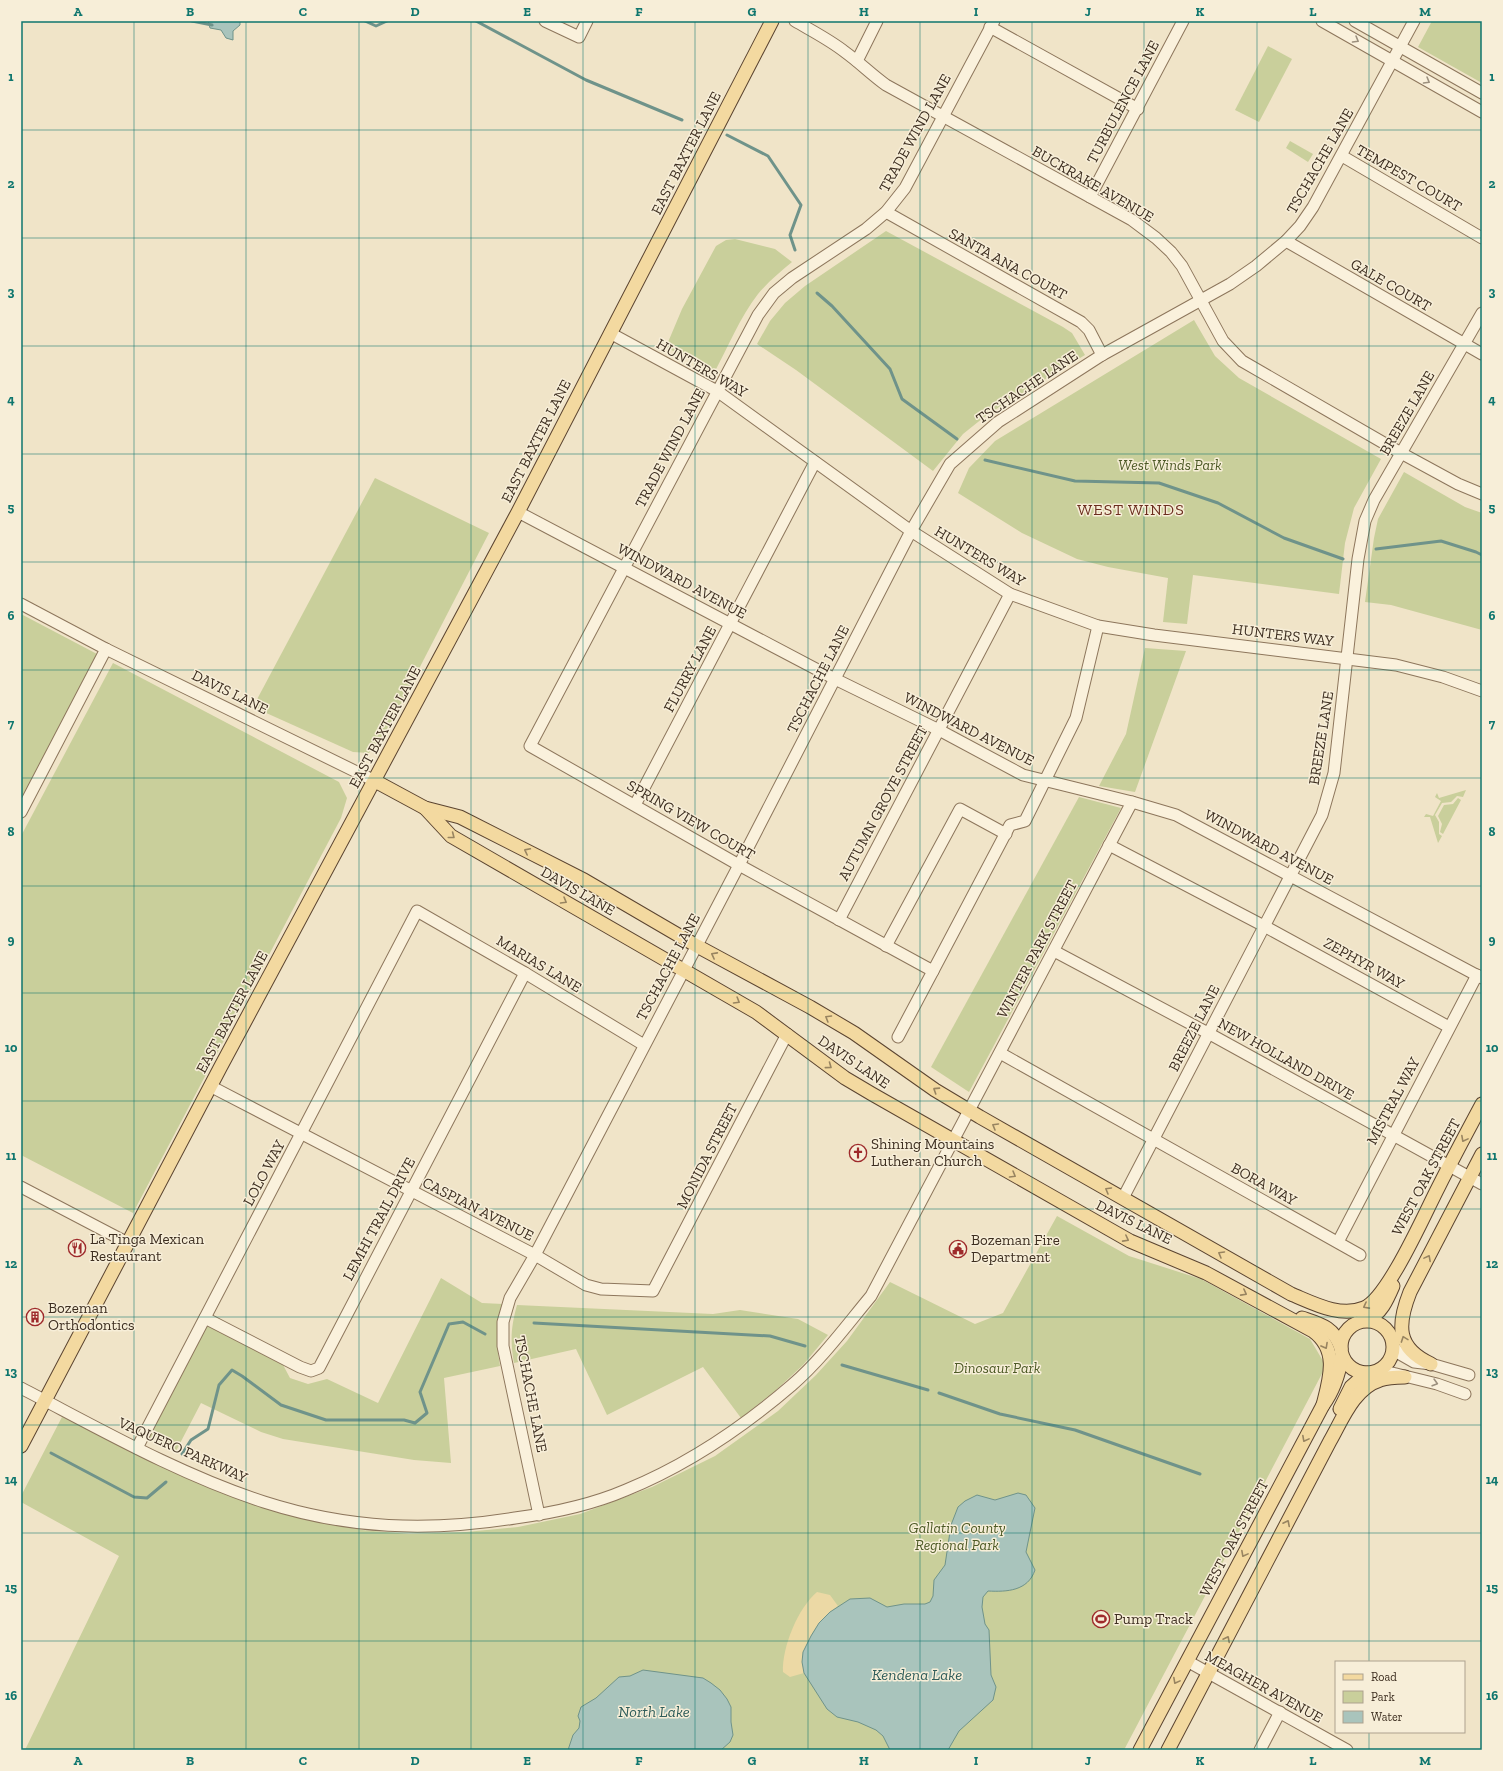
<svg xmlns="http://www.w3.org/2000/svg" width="1503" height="1771" viewBox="0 0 1503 1771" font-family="'Zilla Slab',serif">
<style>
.green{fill:#c9cf9b}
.sand{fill:#ecd9a5}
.water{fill:#a9c4bc;stroke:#6f938a}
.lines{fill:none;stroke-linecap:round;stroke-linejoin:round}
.stream{stroke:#6f938a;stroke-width:3}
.minor-casing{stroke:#8d765c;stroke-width:13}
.major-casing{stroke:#5b4430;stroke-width:15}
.minor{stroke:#faf1dc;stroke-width:11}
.major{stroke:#f3d9a0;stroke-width:13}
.oneway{stroke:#9c907e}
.oneway2{stroke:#988460}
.grid{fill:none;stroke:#0f766e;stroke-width:1;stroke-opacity:0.55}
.labels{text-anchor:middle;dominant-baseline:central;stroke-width:3;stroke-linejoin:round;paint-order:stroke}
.street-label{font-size:15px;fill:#3d2e20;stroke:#f7eed8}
.park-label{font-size:15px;font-style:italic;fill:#4d5a26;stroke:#f7eed8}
.poi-label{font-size:15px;fill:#3d2e20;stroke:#f7eed8;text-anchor:start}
.neighbourhood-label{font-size:16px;letter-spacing:1px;fill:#6b2e1e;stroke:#f7eed8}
.water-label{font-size:16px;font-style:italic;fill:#2f5d5a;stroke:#f7eed8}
.neatline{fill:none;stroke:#0f766e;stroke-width:1.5}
.grid-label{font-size:13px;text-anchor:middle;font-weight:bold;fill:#0f766e}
</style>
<rect width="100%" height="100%" fill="#f0e4c8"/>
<g class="green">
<polygon points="1432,21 1482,21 1482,83 1418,47"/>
<polygon points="1268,46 1292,59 1259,122 1235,110"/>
<polygon points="1290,141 1313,154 1308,162 1286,148"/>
<polygon points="886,231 1063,327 1072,333 1085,355 988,414 963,434 933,471 796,370 757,344 770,321 785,303 805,286"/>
<path d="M735,239L775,249L792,262C780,272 768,282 758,294C740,317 728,347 714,373L666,347L682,309L716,246L726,240Z"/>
<polygon points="1194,320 1215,356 1239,378 1381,459 1354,508 1345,543 1339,594 1193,575 1187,624 1163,622 1168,578 1108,567 1077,559 1022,533 958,493 969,468 995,441"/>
<polygon points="1404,472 1465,507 1482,513 1482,630 1391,605 1365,602 1374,538 1378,519"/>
<polygon points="375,478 489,533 390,725 369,753 353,752 253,707"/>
<polygon points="21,614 97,654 21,801"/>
<polygon points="1145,648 1186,651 1135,792 1099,786 1126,734"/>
<polygon points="113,663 339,782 347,798 341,818 133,1213 21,1155 21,836"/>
<polygon points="1466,790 1463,797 1457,796 1451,802 1442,803 1435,815 1439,822 1439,834 1442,836 1438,843 1430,817 1424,817 1426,814 1433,816 1441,801 1435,797 1437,793 1439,798"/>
<polygon points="1079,797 1121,808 969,1092 931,1067"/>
<polygon points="1458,798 1461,800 1443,834 1440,832 1442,824 1438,816 1444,805 1453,804"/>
<polygon points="1057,1216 1129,1256 1201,1279 1310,1339 1326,1366 1124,1750 25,1750 119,1556 21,1502 21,1496 62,1417 186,1478 280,1512 362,1530 409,1534 466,1532 518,1527 580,1514 652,1487 715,1456 778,1411 816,1375 847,1341 890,1282 975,1324 1003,1313"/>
<path d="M441,1278L482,1303L503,1304C496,1329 496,1341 500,1366L444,1378L451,1463L414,1460L283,1439L261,1432L201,1403L176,1451L149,1438L207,1323L282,1363L290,1378L308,1384L327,1379L378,1403Z"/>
<path d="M517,1305L713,1314L740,1310L798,1319L828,1335L803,1365L775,1391L741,1418L703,1367L607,1415L576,1349L514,1363C510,1340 511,1327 517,1305Z"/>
</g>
<path class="sand" d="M817,1592L830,1595L838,1606C816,1623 799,1646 804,1673L790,1677L783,1672C782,1647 798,1608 817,1592Z"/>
<g class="water">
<polygon points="208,21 240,21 240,25 233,31 233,40 226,38 221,30 210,28"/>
<path d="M1018,1493L1026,1495L1035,1508L1026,1552L1035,1570C1028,1591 1007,1592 988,1591L983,1597L982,1607L985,1624L989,1630L991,1675L996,1687L993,1700L959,1731L948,1750H890L883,1736L876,1730L858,1722L837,1717L827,1709L804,1673L802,1662L803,1652L811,1636L819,1623L830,1612L850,1599L870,1598L887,1607L904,1604H925L930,1602L933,1596L934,1580L945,1565L951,1525L958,1507L965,1501L977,1495L995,1500Z"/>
<polygon points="643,1670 703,1678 711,1683 720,1690 727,1699 731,1707 731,1722 733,1735 730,1742 721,1750 568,1750 573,1735 579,1728 580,1721 578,1716 581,1707 596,1698 619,1677 630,1676"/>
</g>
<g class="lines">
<g class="stream">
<polyline points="192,21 212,25"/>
<polyline points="365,21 376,26 387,21"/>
<polyline points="476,21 586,80 682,120"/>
<polyline points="727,135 768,156 801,205 790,235 795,250"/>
<polyline points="817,293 832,306 890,369 902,399 957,439"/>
<polyline points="985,460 1075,481 1159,483 1218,503 1284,538 1343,559"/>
<polyline points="1376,549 1441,541 1476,552 1482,555"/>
<polyline points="534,1323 770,1336 805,1346"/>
<polyline points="842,1365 928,1390"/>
<polyline points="939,1393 1000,1414 1075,1430 1200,1474"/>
<polyline points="51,1453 134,1497 147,1498 166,1482"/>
<polyline points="182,1454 191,1440 208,1429 219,1385 232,1370 242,1376 281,1405 326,1420 404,1420 415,1423 427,1413 420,1392 449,1324 463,1322 485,1334"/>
</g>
<defs>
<g id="minor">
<polyline points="545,21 579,37 587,21"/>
<path d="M795,21C812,31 830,40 845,52C859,62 872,75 886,85L1132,220L1156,238L1171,252L1182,266L1223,341L1242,361L1401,453L1458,484L1482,494"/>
<polyline points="994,21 905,188 886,212 866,229 792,278 774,293 758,315 530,746 739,865 933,971 1010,825 1025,821 1076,718 1098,626"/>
<polyline points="1322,21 1482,112"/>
<polyline points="1355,21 1482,93"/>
<polyline points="990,27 1138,109"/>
<polyline points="857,61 877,21"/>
<polyline points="1342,156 1482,238"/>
<polyline points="1090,197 1183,21"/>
<polyline points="886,212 1081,322 1089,330 1102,355"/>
<polyline points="1286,241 1482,354"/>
<polyline points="610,333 717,391 911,531 1010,594 1098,626 1154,635 1396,665 1443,677 1482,691"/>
<polyline points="518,512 835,679 939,730 1023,775 1132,802 1176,815 1482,978"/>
<polyline points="21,604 106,649 375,781"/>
<polyline points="635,805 815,462"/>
<polyline points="21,812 106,649"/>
<polyline points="1109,845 1264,926 1449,1027"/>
<polyline points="839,920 1010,594"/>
<polyline points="886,946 960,809 1006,834"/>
<polyline points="1054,951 1208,1033 1482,1184"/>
<polyline points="898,1037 933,971"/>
<polyline points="1000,1053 1360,1255"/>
<polyline points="210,1086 535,1255 586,1285 601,1289 653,1291 787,1034"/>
<polyline points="21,1187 128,1243"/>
<polyline points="1123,1198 1322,815 1334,773 1358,559 1365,521 1374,500 1482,313"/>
<polyline points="1338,1242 1477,975"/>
<polyline points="205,1318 300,1367 311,1371 319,1368 525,973"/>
<polyline points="1394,1347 1400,1354 1414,1362 1431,1364 1469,1375"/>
<polyline points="1380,1370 1437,1384 1465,1394"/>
<path d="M21,1388C100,1429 178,1474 264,1502C348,1529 428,1532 515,1518C553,1513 591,1505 626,1490C687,1465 742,1428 792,1385C822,1359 846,1326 871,1296L1132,802"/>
<polyline points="137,1448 417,911 525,973 644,1045"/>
<polyline points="539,1515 503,1346 503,1322 510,1298 535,1255 739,865 911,531 950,464 998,422 1102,355 1230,284 1256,266 1286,241 1300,226 1313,207 1414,21"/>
<polyline points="1187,1661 1347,1750"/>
<polyline points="1260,1750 1280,1712"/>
</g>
<g id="major">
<path d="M375,781L425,808L460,817L584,880L697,946L810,1007L854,1033L935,1090L980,1117L1291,1294C1313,1303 1340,1318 1364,1308C1388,1298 1425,1213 1438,1188C1452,1160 1467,1132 1482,1104"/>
<path d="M425,808L451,836L756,1012L845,1078L872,1094L1130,1241L1206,1273L1313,1331C1339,1350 1330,1378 1323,1405"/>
<path d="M1302,1318C1320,1324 1334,1327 1341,1348"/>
<path d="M1367,1320C1381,1314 1387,1300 1393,1286"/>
<circle cx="1367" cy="1347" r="26"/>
<path d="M1431,1364C1396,1348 1397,1325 1410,1292L1482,1154"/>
<polyline points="1340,1409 1351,1387 1367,1373"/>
<polyline points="21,1446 220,1068 518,512 772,21"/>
<path d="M1140,1750L1323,1405C1334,1390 1339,1374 1342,1356"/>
<path d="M1168,1750L1330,1441C1342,1420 1354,1388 1380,1380C1388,1377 1396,1377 1405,1377"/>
</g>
</defs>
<use href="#minor" class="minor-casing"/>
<use href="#major" class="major-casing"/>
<use href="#minor" class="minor"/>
<use href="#major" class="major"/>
</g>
<defs><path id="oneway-chevron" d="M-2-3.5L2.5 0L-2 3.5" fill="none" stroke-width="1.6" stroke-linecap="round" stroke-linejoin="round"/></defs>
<g class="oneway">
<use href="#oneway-chevron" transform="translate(1356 40) rotate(30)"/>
<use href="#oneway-chevron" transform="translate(1427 81) rotate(30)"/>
<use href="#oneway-chevron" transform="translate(1435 1383) rotate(16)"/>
</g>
<g class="oneway2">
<use href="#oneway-chevron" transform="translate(452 836) rotate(38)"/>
<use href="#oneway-chevron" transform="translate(527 851) rotate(-153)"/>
<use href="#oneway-chevron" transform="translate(564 901) rotate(30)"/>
<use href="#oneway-chevron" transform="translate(714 955) rotate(-152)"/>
<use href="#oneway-chevron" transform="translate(737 1001) rotate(31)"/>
<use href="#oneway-chevron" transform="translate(828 1018) rotate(-149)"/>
<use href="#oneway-chevron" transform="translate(829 1066) rotate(36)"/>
<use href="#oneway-chevron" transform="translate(936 1090) rotate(-147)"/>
<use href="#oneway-chevron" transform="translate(995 1126) rotate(-150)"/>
<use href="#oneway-chevron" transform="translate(1464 1139) rotate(118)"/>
<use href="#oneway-chevron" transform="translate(1013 1175) rotate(30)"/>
<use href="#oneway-chevron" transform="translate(1108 1190) rotate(-150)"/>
<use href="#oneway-chevron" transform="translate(1126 1239) rotate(28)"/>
<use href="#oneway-chevron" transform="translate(1221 1254) rotate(-150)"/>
<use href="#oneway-chevron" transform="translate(1428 1258) rotate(-62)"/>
<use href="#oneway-chevron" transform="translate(1244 1293) rotate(28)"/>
<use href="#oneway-chevron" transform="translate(1366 1306) rotate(152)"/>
<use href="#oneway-chevron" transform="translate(1404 1339) rotate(-110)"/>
<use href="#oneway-chevron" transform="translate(1325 1346) rotate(61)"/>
<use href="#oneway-chevron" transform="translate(1305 1439) rotate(118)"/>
<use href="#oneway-chevron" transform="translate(1287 1523) rotate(-63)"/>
<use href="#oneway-chevron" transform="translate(1244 1554) rotate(118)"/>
<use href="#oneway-chevron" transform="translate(1227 1639) rotate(-63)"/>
<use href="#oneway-chevron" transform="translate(1176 1681) rotate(118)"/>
</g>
<path class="grid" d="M134,21V1750M246,21V1750M359,21V1750M471,21V1750M583,21V1750M695,21V1750M808,21V1750M920,21V1750M1032,21V1750M1144,21V1750M1257,21V1750M1369,21V1662M21,130H1482M21,238H1482M21,346H1482M21,454H1482M21,562H1482M21,670H1482M21,778H1482M21,886H1482M21,993H1482M21,1101H1482M21,1209H1482M21,1317H1482M21,1425H1482M21,1533H1482M21,1641H1482M1369,1732V1750"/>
<defs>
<symbol id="church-ring" viewBox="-11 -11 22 22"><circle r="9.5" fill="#f7eed8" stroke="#9e2a2b" stroke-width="1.5"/><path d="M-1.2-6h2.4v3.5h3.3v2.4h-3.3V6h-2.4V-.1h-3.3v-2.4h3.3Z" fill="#9e2a2b"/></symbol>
<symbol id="restaurant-ring" viewBox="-11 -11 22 22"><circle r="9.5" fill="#f7eed8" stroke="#9e2a2b" stroke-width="1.5"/><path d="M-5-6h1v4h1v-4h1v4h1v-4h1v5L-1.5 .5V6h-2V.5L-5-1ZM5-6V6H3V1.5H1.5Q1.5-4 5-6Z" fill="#9e2a2b"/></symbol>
<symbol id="civic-ring" viewBox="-11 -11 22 22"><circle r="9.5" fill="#f7eed8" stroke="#9e2a2b" stroke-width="1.5"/><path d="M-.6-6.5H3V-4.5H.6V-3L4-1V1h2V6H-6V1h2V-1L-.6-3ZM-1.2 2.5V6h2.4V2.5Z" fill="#9e2a2b"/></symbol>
<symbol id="building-ring" viewBox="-11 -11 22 22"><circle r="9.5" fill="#f7eed8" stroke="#9e2a2b" stroke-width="1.5"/><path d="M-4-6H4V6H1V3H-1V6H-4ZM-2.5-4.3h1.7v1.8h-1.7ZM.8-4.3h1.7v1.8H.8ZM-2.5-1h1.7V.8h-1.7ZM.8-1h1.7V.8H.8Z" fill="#9e2a2b"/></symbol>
<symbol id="stadium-ring" viewBox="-11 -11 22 22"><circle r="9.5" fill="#f7eed8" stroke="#9e2a2b" stroke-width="1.5"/><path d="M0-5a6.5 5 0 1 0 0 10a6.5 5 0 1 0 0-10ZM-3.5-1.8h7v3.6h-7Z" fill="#9e2a2b"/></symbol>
</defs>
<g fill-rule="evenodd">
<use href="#church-ring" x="848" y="1143" width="20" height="20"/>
<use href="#restaurant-ring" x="67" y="1238" width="20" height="20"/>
<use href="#civic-ring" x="948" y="1239" width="20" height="20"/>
<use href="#building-ring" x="25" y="1307" width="20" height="20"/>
<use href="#stadium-ring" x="1091" y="1609" width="20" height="20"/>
</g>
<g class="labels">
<g class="street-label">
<text transform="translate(1123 102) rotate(-62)">TURBULENCE LANE</text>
<text transform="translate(915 133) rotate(-61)">TRADE WIND LANE</text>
<text transform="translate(686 153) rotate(-63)">EAST BAXTER LANE</text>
<text transform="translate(1320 161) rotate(-60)">TSCHACHE LANE</text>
<text transform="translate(1409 178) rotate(30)">TEMPEST COURT</text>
<text transform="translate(1093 184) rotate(30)">BUCKRAKE AVENUE</text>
<text transform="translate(1008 264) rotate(29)">SANTA ANA COURT</text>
<text transform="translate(1391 285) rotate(30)">GALE COURT</text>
<text transform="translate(702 368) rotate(30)">HUNTERS WAY</text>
<text transform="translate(1027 387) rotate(-34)">TSCHACHE LANE</text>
<text transform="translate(1407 413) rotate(-60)">BREEZE LANE</text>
<text transform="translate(536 441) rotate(-63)">EAST BAXTER LANE</text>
<text transform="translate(670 448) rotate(-62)">TRADE WIND LANE</text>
<text transform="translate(980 556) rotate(31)">HUNTERS WAY</text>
<text transform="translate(682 581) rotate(28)">WINDWARD AVENUE</text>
<text transform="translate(1283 635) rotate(7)">HUNTERS WAY</text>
<text transform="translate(690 669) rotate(-62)">FLURRY LANE</text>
<text transform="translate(818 679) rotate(-63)">TSCHACHE LANE</text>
<text transform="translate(230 692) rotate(26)">DAVIS LANE</text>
<text transform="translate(385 727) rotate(-62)">EAST BAXTER LANE</text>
<text transform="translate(969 729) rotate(27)">WINDWARD AVENUE</text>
<text transform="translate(1321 738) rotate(-81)">BREEZE LANE</text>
<text transform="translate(883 803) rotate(-62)">AUTUMN GROVE STREET</text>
<text transform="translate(691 820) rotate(30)">SPRING VIEW COURT</text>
<text transform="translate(1269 847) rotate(28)">WINDWARD AVENUE</text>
<text transform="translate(578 891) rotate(30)">DAVIS LANE</text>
<text transform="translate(1037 949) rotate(-62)">WINTER PARK STREET</text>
<text transform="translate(1364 963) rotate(29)">ZEPHYR WAY</text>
<text transform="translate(539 964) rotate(31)">MARIAS LANE</text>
<text transform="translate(668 967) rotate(-62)">TSCHACHE LANE</text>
<text transform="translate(232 1012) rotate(-62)">EAST BAXTER LANE</text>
<text transform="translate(1194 1028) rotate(-63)">BREEZE LANE</text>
<text transform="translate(1286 1059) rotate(29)">NEW HOLLAND DRIVE</text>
<text transform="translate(854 1062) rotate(34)">DAVIS LANE</text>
<text transform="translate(1393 1101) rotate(-62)">MISTRAL WAY</text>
<text transform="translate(707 1156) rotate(-63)">MONIDA STREET</text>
<text transform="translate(264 1173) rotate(-62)">LOLO WAY</text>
<text transform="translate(1426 1177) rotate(-62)">WEST OAK STREET</text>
<text transform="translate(1264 1184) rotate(29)">BORA WAY</text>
<text transform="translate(478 1209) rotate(27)">CASPIAN AVENUE</text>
<text transform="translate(379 1219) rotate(-62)">LEMHI TRAIL DRIVE</text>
<text transform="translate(1134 1222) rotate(26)">DAVIS LANE</text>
<text transform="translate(531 1394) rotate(79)">TSCHACHE LANE</text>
<text transform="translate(183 1450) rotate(24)">VAQUERO PARKWAY</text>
<text transform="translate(1234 1538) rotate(-62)">WEST OAK STREET</text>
<text transform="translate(1264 1687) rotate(29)">MEAGHER AVENUE</text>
</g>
<g class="park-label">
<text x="1170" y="465">West Winds Park</text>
<text x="997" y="1368">Dinosaur Park</text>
<text x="957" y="1528">Gallatin County<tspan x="957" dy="17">Regional Park</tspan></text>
</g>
<g class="poi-label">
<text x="871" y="1144">Shining Mountains<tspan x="871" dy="17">Lutheran Church</tspan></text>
<text x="90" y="1239">La Tinga Mexican<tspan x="90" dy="17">Restaurant</tspan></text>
<text x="971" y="1240">Bozeman Fire<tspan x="971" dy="17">Department</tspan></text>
<text x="48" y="1308">Bozeman<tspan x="48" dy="17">Orthodontics</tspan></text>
<text x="1114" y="1619">Pump Track</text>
</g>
<g class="neighbourhood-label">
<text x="1131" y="509">WEST WINDS</text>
</g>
<g class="water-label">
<text x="917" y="1674">Kendena Lake</text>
<text x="654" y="1711">North Lake</text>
</g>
</g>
<rect width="1503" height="1771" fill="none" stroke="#f7eed8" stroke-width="44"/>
<rect x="1335" y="1661" width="130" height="72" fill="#f7eed8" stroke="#ada18e"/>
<rect x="1343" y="1674" width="20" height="6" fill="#f3d9a0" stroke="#ada18e"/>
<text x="1371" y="1681" font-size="12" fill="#3d2e20">Road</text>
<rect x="1343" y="1691" width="20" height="12" fill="#c9cf9b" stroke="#ada18e"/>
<text x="1371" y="1701" font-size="12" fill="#3d2e20">Park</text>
<rect x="1343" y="1711" width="20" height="12" fill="#a9c4bc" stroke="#ada18e"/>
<text x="1371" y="1721" font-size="12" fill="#3d2e20">Water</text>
<rect x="22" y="22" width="1459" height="1727" class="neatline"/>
<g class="grid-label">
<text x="78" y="16">A</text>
<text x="190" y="16">B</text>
<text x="303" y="16">C</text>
<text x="415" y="16">D</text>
<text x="527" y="16">E</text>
<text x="639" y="16">F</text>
<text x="752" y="16">G</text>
<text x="864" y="16">H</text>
<text x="976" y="16">I</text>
<text x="1088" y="16">J</text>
<text x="1200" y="16">K</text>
<text x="1313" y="16">L</text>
<text x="1425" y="16">M</text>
<text x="11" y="81">1</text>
<text x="1492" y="81">1</text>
<text x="11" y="188">2</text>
<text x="1492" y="188">2</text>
<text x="11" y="296">3</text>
<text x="1492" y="296">3</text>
<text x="11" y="404">4</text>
<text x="1492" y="404">4</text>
<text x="11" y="512">5</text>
<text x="1492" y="512">5</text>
<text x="11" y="620">6</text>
<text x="1492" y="620">6</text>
<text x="11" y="728">7</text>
<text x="1492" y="728">7</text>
<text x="11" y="836">8</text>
<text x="1492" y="836">8</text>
<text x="11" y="944">9</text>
<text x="1492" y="944">9</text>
<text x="11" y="1052">10</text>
<text x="1492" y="1052">10</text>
<text x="11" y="1160">11</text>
<text x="1492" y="1160">11</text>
<text x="11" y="1268">12</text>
<text x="1492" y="1268">12</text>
<text x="11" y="1376">13</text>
<text x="1492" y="1376">13</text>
<text x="11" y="1484">14</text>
<text x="1492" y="1484">14</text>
<text x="11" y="1592">15</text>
<text x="1492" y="1592">15</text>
<text x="11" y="1700">16</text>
<text x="1492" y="1700">16</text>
<text x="78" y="1765">A</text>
<text x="190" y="1765">B</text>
<text x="303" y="1765">C</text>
<text x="415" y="1765">D</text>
<text x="527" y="1765">E</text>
<text x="639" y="1765">F</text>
<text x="752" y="1765">G</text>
<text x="864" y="1765">H</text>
<text x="976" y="1765">I</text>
<text x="1088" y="1765">J</text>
<text x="1200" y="1765">K</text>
<text x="1313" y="1765">L</text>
<text x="1425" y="1765">M</text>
</g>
</svg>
